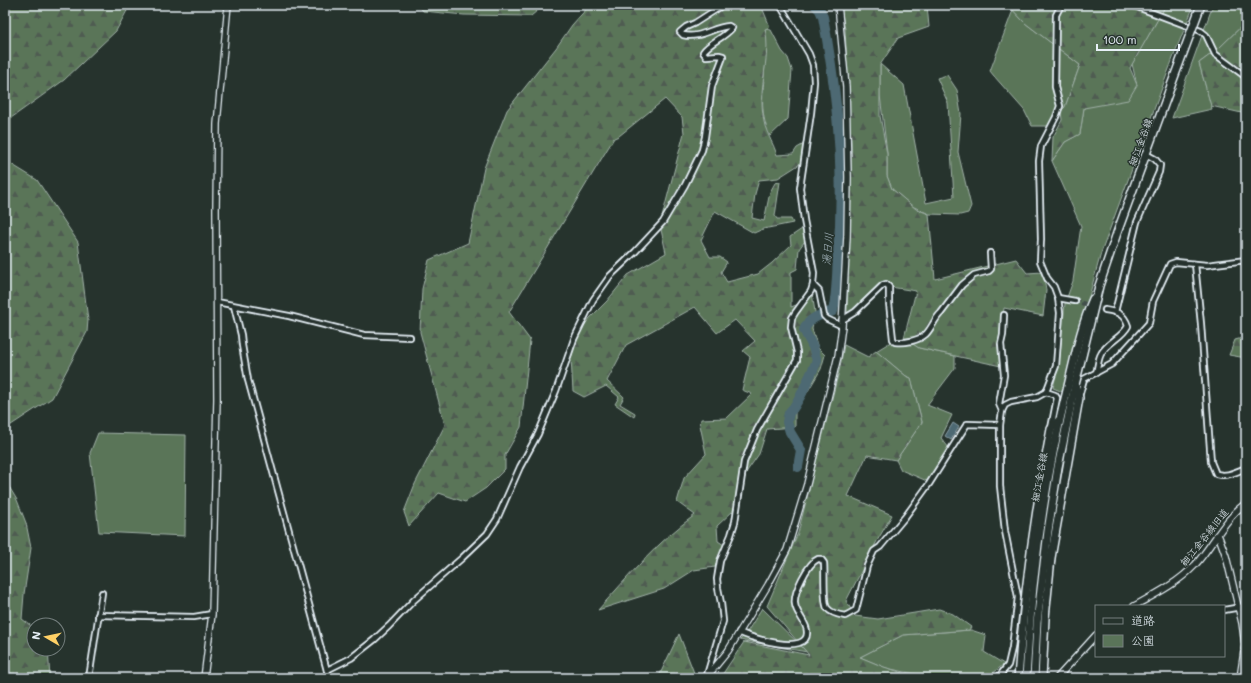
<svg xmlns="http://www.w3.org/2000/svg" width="1251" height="683" viewBox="0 0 1251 683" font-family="Mali,'Klee One',sans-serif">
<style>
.green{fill:#5a7459;stroke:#a1b2a8}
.forest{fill:url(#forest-firs);stroke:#a1b2a8}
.water{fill:#4d6973;stroke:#8b9fa8}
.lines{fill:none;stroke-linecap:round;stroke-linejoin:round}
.river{stroke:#4d6973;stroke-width:10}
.minor-tunnel{stroke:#43504b;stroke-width:4.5;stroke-dasharray:4.5 2;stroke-linecap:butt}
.minor-casing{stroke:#e8f1f8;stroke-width:8}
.tertiary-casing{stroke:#e8f1f8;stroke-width:8}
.primary-casing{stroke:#e8f1f8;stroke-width:10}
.minor{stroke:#26332d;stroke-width:4.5}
.tertiary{stroke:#26332d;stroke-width:5.5}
.primary{stroke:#26332d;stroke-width:7}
.primary-bridge-casing{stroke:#e8f1f8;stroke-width:10;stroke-linecap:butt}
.primary-bridge{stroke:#26332d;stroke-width:7}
.labels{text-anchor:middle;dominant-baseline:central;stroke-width:3;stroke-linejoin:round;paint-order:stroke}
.street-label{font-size:10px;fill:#e8f1f8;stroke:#26332d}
.water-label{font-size:11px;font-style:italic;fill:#aabbc3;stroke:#26332d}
</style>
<defs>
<pattern id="forest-firs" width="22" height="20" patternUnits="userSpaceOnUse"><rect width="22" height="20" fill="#5a7459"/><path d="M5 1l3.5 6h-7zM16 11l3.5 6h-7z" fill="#4f5c51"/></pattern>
</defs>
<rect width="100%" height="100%" fill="#26332d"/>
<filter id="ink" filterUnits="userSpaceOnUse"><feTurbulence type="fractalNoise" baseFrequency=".025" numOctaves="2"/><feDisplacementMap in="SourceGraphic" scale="8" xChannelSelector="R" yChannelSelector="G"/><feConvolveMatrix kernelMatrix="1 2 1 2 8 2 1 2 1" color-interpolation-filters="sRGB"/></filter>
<g filter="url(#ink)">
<g class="green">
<polygon points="1166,5 1194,5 1176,50 1101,253 1063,392 1053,388 1059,362 1065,303 1073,281 1081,226 1052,161 1065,142 1080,134 1084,108 1137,85 1132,64"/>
<polygon points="1213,5 1246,5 1246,22 1218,49 1199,63 1212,109 1172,118"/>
<polygon points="1013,10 1025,23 1080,65 1065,107 1048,126 1032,126 1024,110 994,76 990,71"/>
<path d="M765,29L771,30L782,51L788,58L792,70L788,119L770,136C758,110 764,90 765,63C766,52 765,40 765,29Z"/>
<polygon points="880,64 904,85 926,203 954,197 948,103 937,78 947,75 957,90 961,114 958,152 971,206 968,213 960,215 929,214 912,206 892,189 887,176 887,153 880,95"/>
<polygon points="904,338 919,348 955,356 955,368 927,405 952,415 941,438 949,448 927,481 901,470 896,460 922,422 911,378 906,376 876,351 894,340"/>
<polygon points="98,433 186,435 185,536 99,532 90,453"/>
<path d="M762,608L807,652L740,640C747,634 756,617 762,608Z"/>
<polygon points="971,630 986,635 984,652 1004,664 991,675 985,678 929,677 886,668 860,657 903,635"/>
</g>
<g class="forest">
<polygon points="5,5 130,5 116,31 64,80 11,118 11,164 37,180 78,242 88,320 87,332 52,398 5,429"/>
<polygon points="418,5 544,5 531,16 464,15 423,11"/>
<path d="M590,5H761L770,27L765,29C771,50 761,79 762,101C762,108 763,119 765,126C768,136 774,145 777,155L793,154L797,148L804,144L800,164L778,178L759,180L755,194L752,218L764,221L770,192L775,183L780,182L775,216L777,219H791L793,223L763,229L754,233L715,211L701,240L710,257H720L727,262L721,272L727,282L758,274L772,263L791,245L790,237L802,229L807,238L799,249L797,269L791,272V307L807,301L812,293L815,312L812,329L818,348L825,355L821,369L795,413V427L767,429L759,454L747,471L734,510L717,526L718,541L724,545L715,567L694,570L664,589L598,610C628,577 658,541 695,515L677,502L684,478L706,454L700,425L701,419L727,418L752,394L742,390L750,357L743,351L755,341L735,320L717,333L695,307L626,345L607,381L624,397L620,404L635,413L634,417L615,404L619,397L606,386L584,397L573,391L571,358L579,332L590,318L607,301L628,275L666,253L660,225L684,133L682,117L665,99L619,136L614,138L509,312L530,340L521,427L505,455V469L486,488L465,502L439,493L409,526L404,512L415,484L445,425L420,332L422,289L429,260L468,243L484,168L507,110L556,48L572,25Z"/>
<polygon points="840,5 927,5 929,27 898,38 880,65 880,116 887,154 887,176 892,189 916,209 929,214 935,279 1016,259 1027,273 1043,272 1046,290 1043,316 1004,308 999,350 1001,366 919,348 904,338 916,291 884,286 847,314 851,193 851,142 845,29"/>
<polygon points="1008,5 1166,5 1130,68 1137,85 1128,100 1084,108 1080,134 1065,142 1052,161 1053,137 1062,120 1061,111 1065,107 1080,65 1025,23"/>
<polygon points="1246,22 1246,114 1211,106 1199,63 1218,49"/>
<polygon points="1246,337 1246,358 1229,355 1235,340"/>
<polygon points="844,345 868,357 876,351 906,376 911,378 922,422 896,460 867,455 848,496 892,515 877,541 846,601 855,616 878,619 939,609 953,614 971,627 969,630 903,635 860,657 884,667 919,678 720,678 744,642 809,655 767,606 798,533 840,367"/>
<polygon points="5,480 17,500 26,523 31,548 24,594 22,619 34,628 34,649 48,649 50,678 5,678"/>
<polygon points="679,634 696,678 658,678 661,672"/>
</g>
<polygon class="water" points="953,423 959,427 951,440 945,436"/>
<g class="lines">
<path class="river" d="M798,467L801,450L790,432L787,422L789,413L794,407L801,395L817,361L813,347L804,330C809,317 821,315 833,311C837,294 837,274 838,256C845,176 838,96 823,17L820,10L815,5"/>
<polyline class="minor-tunnel" points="1075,301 1105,310"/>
<defs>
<g id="minor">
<polyline points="1132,5 1201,31 1206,35 1215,54 1246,77"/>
<path d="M1195,264L1201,324L1211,462L1216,474C1228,477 1235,472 1246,468"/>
<polyline points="813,285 819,291 824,316 827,319 842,326"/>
<polyline points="1058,298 1075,301"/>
<polyline points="217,302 289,316 364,335 410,337"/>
<polyline points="234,306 241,335 242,345 248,380 329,678"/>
<polyline points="1115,312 1137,222 1159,172 1160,165 1155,159 1146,154"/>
<path d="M842,320L855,312L883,285L886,284L889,287V303L893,339L895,342C905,343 918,341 926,334C932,328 935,318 941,313L962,285L974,275L989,271L991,269L990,253"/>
<path d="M1096,373C1098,367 1098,359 1101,354C1107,342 1122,338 1128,326C1124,313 1117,312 1105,310"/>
<polyline points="1046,392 1055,395 1057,398 1051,428"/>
<polyline points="1079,397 1084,379 1112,364 1149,323 1153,301 1170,264 1176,262 1207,265 1246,260"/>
<polyline points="1002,411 999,404 1004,375 1001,344 1003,335 1004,315"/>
<polyline points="1224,610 1246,606"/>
<polyline points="98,615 194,617 212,614"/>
<path d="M739,632C750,638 809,656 807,632C807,622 796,614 795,604C793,593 808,563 818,559H821L824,563C825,572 823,602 827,608C831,613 839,615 845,616L856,610L867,566L874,551L880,547L905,517L929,484L967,424L1000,425"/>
<path d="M327,670L351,658L374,640L389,626L414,600L462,558L487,534L497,519L520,467L538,434L556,391L574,339L593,300L610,276L635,252L663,222L685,185L702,150L705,137L712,86L723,57V56L719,55L706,56L703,52C710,42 724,38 732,28L729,26C713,27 700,39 683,35L680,32L686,27L695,23L723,5"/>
<polyline points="707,675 723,621 721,603 718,588 717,579 720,561 731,535 735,522 744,462 757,430 797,360 797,352 791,327 792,318 795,313 811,291 813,285 814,273 804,220 800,188 811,113 814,82 813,65 809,54 780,5"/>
<polyline points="89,678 102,593"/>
<polyline points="998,678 1008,665 1012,648 1018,597 1005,531 1000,486 1000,425 1002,411 1005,405 1011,402 1037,397 1046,392 1056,366 1060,313 1058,298 1054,287 1047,278 1040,261 1041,239 1039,161 1041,146 1056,117 1060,106 1055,87 1056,15 1061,5"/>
</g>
<g id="tertiary">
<polyline points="1217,535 1219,537 1226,556 1242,623 1245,645 1240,678"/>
<path d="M1134,606C1156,594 1178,583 1195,565C1213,545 1224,519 1246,503"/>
<polyline points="204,678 212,614 217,399 216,210 217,124 228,5"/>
<polyline points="706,678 728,651 768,585 787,550 807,484 838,356 842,326 847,236 848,177 846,87 838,5"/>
<polyline points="1057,678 1096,635"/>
</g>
<g id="primary">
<path d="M1018,678C1024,594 1035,511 1051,429L1059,420"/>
<path d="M1026,678C1031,580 1044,481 1068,386C1075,357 1081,326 1093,299"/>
<polyline points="1034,678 1037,623 1048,531 1058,467 1075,385 1099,286 1117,233 1169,91"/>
<polyline points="1042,678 1045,618 1051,558 1079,398 1075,385"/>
</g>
</defs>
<use href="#minor" class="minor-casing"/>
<use href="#tertiary" class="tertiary-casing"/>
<use href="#primary" class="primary-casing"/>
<use href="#minor" class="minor"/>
<use href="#tertiary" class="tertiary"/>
<use href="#primary" class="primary"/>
<defs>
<polyline id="primary-bridge" points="1169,91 1201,5"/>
</defs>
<use href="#primary-bridge" class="primary-bridge-casing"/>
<use href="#primary-bridge" class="primary-bridge"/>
</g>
</g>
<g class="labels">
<g class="street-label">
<text transform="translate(1140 142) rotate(-70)">細江金谷線</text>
<text transform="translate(1039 477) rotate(-80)">細江金谷線</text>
<text transform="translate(1204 537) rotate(-51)">細江金谷線旧道</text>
</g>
<g class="water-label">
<text transform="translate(827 249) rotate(-85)">湯日川</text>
</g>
</g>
<rect width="1251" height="683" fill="none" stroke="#26332d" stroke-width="20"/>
<rect x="10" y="10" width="1231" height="663" fill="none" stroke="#e8f1f8" stroke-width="1.5" filter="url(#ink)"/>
<rect x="1095" y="605" width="130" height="52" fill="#26332d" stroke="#747f7e"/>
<rect x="1103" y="618" width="20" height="6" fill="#26332d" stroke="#747f7e"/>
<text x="1131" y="625" font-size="12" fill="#e8f1f8">道路</text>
<rect x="1103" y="635" width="20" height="12" fill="#5a7459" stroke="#747f7e"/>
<text x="1131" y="645" font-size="12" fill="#e8f1f8">公園</text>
<g transform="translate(46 637) rotate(279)"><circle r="19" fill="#26332d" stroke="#747f7e"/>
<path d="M0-3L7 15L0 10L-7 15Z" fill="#ffd166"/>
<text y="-6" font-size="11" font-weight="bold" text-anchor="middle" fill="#e8f1f8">N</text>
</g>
<path d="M1097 44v6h82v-6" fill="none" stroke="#e8f1f8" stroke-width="2"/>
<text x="1103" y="44" font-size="12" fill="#e8f1f8" stroke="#26332d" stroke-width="3" paint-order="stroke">100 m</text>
</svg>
